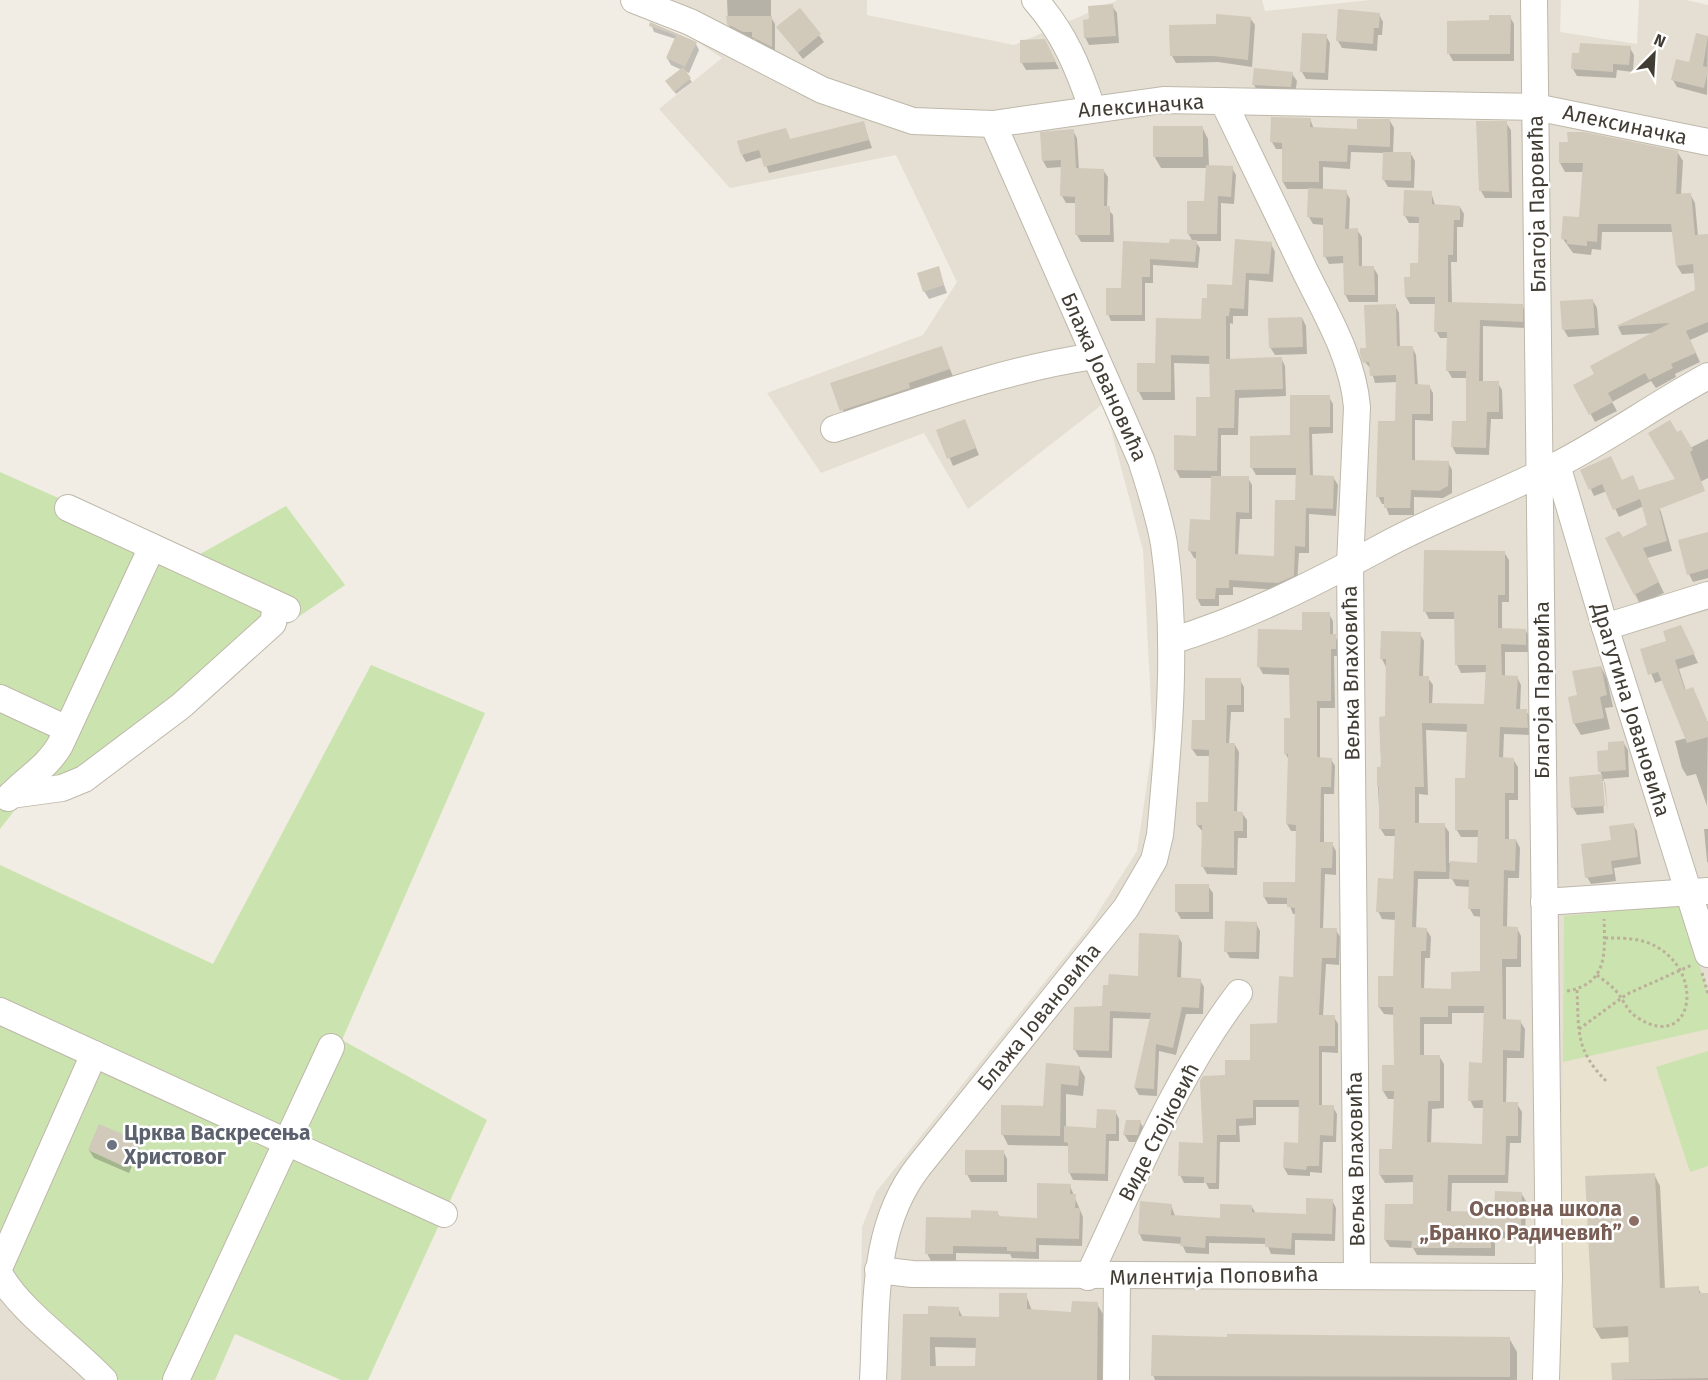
<svg xmlns="http://www.w3.org/2000/svg" width="1708" height="1380" viewBox="0 0 1708 1380" font-family="'Fira Sans',sans-serif">
<style>
.residential{fill:#e4dfd2}
.education{fill:#e9e2ce}
.green{fill:#cbe3af}
.shadow{fill:#0003;fill-rule:evenodd}
.building{fill:#d1c9ba;fill-rule:evenodd}
.lines{fill:none;stroke-linecap:round;stroke-linejoin:round}
.minor-casing{stroke:#beb8aa;stroke-width:28}
.path{stroke:#bcb099;stroke-width:3;stroke-dasharray:3 3;stroke-linecap:butt}
.minor{stroke:#fff;stroke-width:26}
.worship-dot{fill:#6b7280;stroke:#fff;stroke-width:2}
.education-dot{fill:#8d6e63;stroke:#fff;stroke-width:2}
.labels{text-anchor:middle;dominant-baseline:central;stroke-width:5;stroke-linejoin:round;paint-order:stroke}
.street-label{font-size:21px;fill:#423d34;stroke:#fff}
.worship-label{font-size:21px;font-weight:bold;fill:#5b616d;stroke:#fff;text-anchor:start}
.education-label{font-size:21px;font-weight:bold;fill:#785e54;stroke:#fff;text-anchor:end}
</style>
<rect width="100%" height="100%" fill="#f1ede4"/>
<g class="residential">
<polygon points="659,0 867,0 867,15 1014,45 1118,0 1262,0 1265,11 1370,0 1561,0 1560,32 1637,44 1639,0 1686,0 1708,5 1708,1380 860,1380 862,1227 876,1192 1089,927 1137,851 1153,743 1143,550 1104,403 968,509 924,433 821,473 767,393 923,335 957,282 896,155 730,188 659,109 722,58 661,18"/>
<polygon points="0,1298 21,1323 88,1380 0,1380"/>
</g>
<polygon class="education" points="1708,1029 1708,1380 1558,1380 1563,1062"/>
<g class="green">
<polygon points="0,472 193,558 286,506 345,585 14,811 0,829"/>
<polygon points="371,665 485,713 342,1040 487,1120 368,1380 341,1380 235,1334 215,1380 88,1380 21,1323 0,1298 0,865 213,964"/>
<polygon points="1682,905 1708,994 1708,1029 1563,1062 1564,916"/>
<polygon points="1708,1051 1708,1166 1690,1172 1656,1067"/>
</g>
<g class="shadow">
<polygon points="727,0 771,0 771,17 775,24 775,53 758,44 755,39 748,39 732,31 728,24"/>
<polygon points="1112,6 1117,13 1119,43 1089,45 1085,37 1091,20"/>
<polygon points="800,10 824,42 803,59 778,28"/>
<polygon points="1379,14 1383,22 1382,35 1378,35 1377,51 1342,48 1338,41"/>
<polygon points="1510,17 1514,24 1514,61 1453,61 1449,54 1491,22"/>
<polygon points="1250,18 1255,25 1252,67 1218,62 1176,63 1172,56 1217,26"/>
<polygon points="651,24 696,44 699,50 689,73 683,70 692,82 676,94 669,84 682,70 671,65 667,58 676,39 654,32"/>
<polygon points="1697,35 1708,37 1707,95 1677,87 1673,80 1690,64"/>
<polygon points="1326,36 1330,43 1328,80 1306,79 1302,72"/>
<polygon points="1630,48 1634,55 1633,72 1617,70 1616,78 1577,76 1573,69"/>
<polygon points="1049,49 1059,69 1026,70 1022,63"/>
<polygon points="1292,74 1297,81 1295,94 1258,91 1253,84"/>
<polygon points="1310,119 1314,129 1358,131 1390,121 1394,128 1393,153 1411,154 1415,161 1414,188 1388,187 1384,180 1384,153 1351,152 1350,169 1323,167 1323,190 1346,192 1350,199 1349,230 1357,230 1362,237 1362,267 1373,267 1378,275 1378,302 1349,302 1345,294 1345,263 1329,264 1325,256 1324,225 1313,224 1309,217 1310,189 1287,189 1283,182 1283,149 1276,149 1272,142"/>
<polygon points="863,122 872,148 769,173 763,157 746,162 742,155 785,129 791,141"/>
<polygon points="1506,123 1511,130 1512,198 1485,198 1481,191"/>
<polygon points="1202,127 1208,139 1209,167 1232,168 1236,175 1234,204 1221,203 1221,241 1195,241 1200,248 1198,268 1153,265 1153,283 1145,283 1145,321 1111,321 1108,314 1123,290 1124,243 1171,245 1193,242 1188,233 1205,202 1207,168 1161,168 1154,156"/>
<polygon points="1073,131 1077,138 1079,170 1103,170 1108,177 1107,208 1113,215 1114,242 1081,242 1077,235 1076,203 1066,203 1062,196 1062,167 1047,168 1043,161"/>
<polygon points="1678,153 1683,161 1681,195 1690,194 1695,203 1698,236 1708,237 1708,332 1690,340 1700,362 1675,374 1676,377 1656,388 1651,381 1612,402 1617,411 1595,422 1575,385 1596,375 1656,333 1622,335 1618,327 1697,290 1695,273 1682,274 1677,266 1673,232 1602,232 1601,250 1592,249 1591,255 1573,253 1563,239 1580,219 1584,172 1565,172 1560,163"/>
<polygon points="1431,192 1435,205 1460,207 1464,214 1463,227 1457,227 1457,262 1451,262 1452,304 1522,305 1526,312 1526,328 1483,326 1483,383 1498,383 1502,390 1503,419 1491,419 1489,455 1456,454 1452,446 1468,423 1467,378 1452,378 1448,371 1448,338 1440,338 1436,331 1436,304 1410,304 1406,297 1411,279 1420,264 1420,223 1409,223 1405,216"/>
<polygon points="1271,244 1275,252 1273,282 1249,280 1248,316 1233,316 1233,324 1230,323 1230,360 1281,358 1285,366 1286,396 1239,398 1238,435 1221,435 1221,478 1248,478 1252,485 1252,519 1240,519 1238,555 1275,558 1296,502 1297,475 1256,475 1252,468 1292,437 1329,397 1333,404 1333,433 1312,434 1313,476 1333,477 1338,485 1336,516 1309,514 1309,553 1299,553 1297,583 1282,590 1233,587 1233,595 1219,595 1219,606 1201,606 1197,598 1198,559 1194,558 1190,551 1211,522 1212,478 1180,478 1176,470 1197,437 1212,398 1211,364 1174,363 1175,400 1143,400 1139,392 1157,364 1203,321 1208,299 1233,286"/>
<polygon points="938,268 947,293 929,299 924,291"/>
<polygon points="1593,301 1597,308 1599,335 1568,337 1564,330"/>
<polygon points="1395,305 1399,313 1400,348 1412,347 1416,355 1418,386 1429,386 1433,393 1433,421 1415,420 1415,461 1448,462 1452,470 1452,493 1443,498 1414,497 1414,515 1389,515 1385,504 1382,504 1378,496 1397,422 1397,382 1375,383 1371,369 1365,362 1367,349"/>
<polygon points="1302,318 1306,326 1307,354 1275,355 1270,347"/>
<polygon points="941,348 955,381 848,422 832,384"/>
<polygon points="968,428 979,455 953,466 938,431"/>
<polygon points="1708,439 1708,478 1684,490 1690,448"/>
<polygon points="1582,470 1622,481 1632,477 1645,504 1656,502 1661,512 1672,551 1647,558 1664,593 1640,604 1635,594 1623,539 1649,526 1644,506 1619,517 1607,491 1594,496"/>
<polygon points="1708,534 1708,578 1693,582 1689,574"/>
<path d="M1504,552L1509,560V602H1502V630L1526,631L1530,638V652H1505V677H1517L1521,685L1520,710L1526,711L1531,718V735L1504,734L1503,759H1513L1518,767V800H1509V840H1516L1520,848L1519,878H1508L1507,928H1517L1521,936V967H1506V1021H1520L1525,1029L1524,1058H1507L1506,1104H1517L1522,1112L1521,1143H1510L1508,1183H1452L1451,1212L1496,1214L1521,1193L1526,1201L1525,1239L1495,1238V1256L1417,1255L1413,1248L1390,1247L1385,1240L1414,1206V1182L1385,1183L1380,1175V1151H1393L1395,1099H1388L1383,1091L1395,1066V1015L1384,1014L1379,1007L1394,978L1396,920L1382,919L1378,911L1395,880L1396,836H1385L1380,828L1378,786L1387,718L1386,667L1382,659L1420,634L1424,641L1423,678H1428L1433,685L1432,705H1486L1487,672L1461,673L1457,665L1456,619H1429L1425,611ZM1426,730L1468,732L1467,779L1456,829L1461,837H1479V864L1449,863V832L1444,825L1419,824V794L1428,795ZM1418,879H1452L1456,886L1470,887V909L1474,916L1482,917L1481,972L1453,990H1424L1425,958H1430L1431,937L1426,929H1416ZM1452,1013H1485L1484,1064L1470,1100L1474,1108H1484V1145L1431,1144L1432,1109L1444,1108V1064L1439,1056H1424V1024H1452Z"/>
<polygon points="1329,614 1333,621 1333,635 1339,642 1339,656 1334,656 1335,708 1320,708 1320,759 1331,759 1335,766 1334,794 1324,794 1324,844 1332,844 1336,851 1336,875 1325,874 1323,929 1336,930 1340,937 1339,965 1326,964 1323,1016 1334,1017 1338,1024 1338,1053 1322,1052 1322,1107 1333,1107 1337,1114 1336,1142 1323,1142 1322,1173 1310,1172 1310,1176 1288,1175 1284,1168 1285,1144 1299,1145 1300,1107 1256,1107 1256,1125 1239,1126 1240,1142 1220,1142 1219,1189 1209,1189 1206,1183 1184,1183 1180,1175 1204,1144 1227,1077 1251,1062 1278,1025 1294,979 1296,914 1293,914 1289,904 1268,904 1264,897 1296,883 1297,831 1291,831 1287,824 1289,760 1285,753 1291,719 1291,675 1263,674 1259,667"/>
<polygon points="1685,636 1698,663 1679,669 1686,691 1693,689 1708,723 1707,806 1696,774 1687,776 1682,768 1675,741 1687,738 1663,680 1655,683 1642,650"/>
<polygon points="1601,667 1607,679 1613,707 1605,708 1610,729 1581,735 1574,723 1579,697"/>
<polygon points="1240,680 1244,687 1244,712 1231,712 1229,745 1235,745 1239,752 1237,813 1242,813 1247,820 1247,838 1238,838 1237,875 1207,874 1203,867 1203,832 1197,825 1209,804 1210,756 1197,756 1192,749 1207,722"/>
<polygon points="1623,742 1628,750 1629,777 1603,779 1605,783 1608,813 1604,781 1601,781 1604,813 1577,815 1573,808 1570,778 1602,776 1600,771 1610,751"/>
<polygon points="1633,824 1637,831 1641,864 1614,868 1616,881 1591,884 1587,877 1613,841"/>
<polygon points="1704,829 1708,829 1708,863 1707,861"/>
<polygon points="1208,886 1213,893 1213,919 1181,919 1177,912"/>
<polygon points="1256,923 1260,931 1259,959 1230,958 1226,951"/>
<polygon points="1178,936 1182,943 1181,979 1200,980 1204,987 1203,1014 1186,1014 1176,1055 1159,1051 1157,1096 1139,1095 1135,1088 1151,1019 1113,1018 1112,1058 1079,1057 1075,1050 1075,1008 1103,1007 1139,977"/>
<polygon points="1047,1065 1079,1067 1085,1077 1083,1096 1066,1094 1066,1128 1098,1129 1115,1111 1119,1119 1119,1141 1109,1141 1108,1181 1073,1180 1069,1172 1068,1146 1008,1145 1003,1135 1045,1107"/>
<polygon points="1140,1122 1144,1129 1141,1142 1129,1142 1124,1134"/>
<polygon points="136,1142 140,1149 129,1173 94,1158 89,1150"/>
<polygon points="1003,1151 1007,1159 1007,1182 971,1182 967,1174"/>
<polygon points="1654,1174 1660,1186 1665,1289 1698,1288 1702,1295 1708,1294 1708,1380 1613,1380 1613,1364 1631,1364 1630,1337 1601,1339 1594,1327"/>
<polygon points="1070,1186 1083,1217 1082,1246 1039,1245 1039,1259 1012,1258 1010,1254 956,1253 956,1261 931,1261 927,1253 973,1219 997,1212 1000,1218 1038,1219"/>
<polygon points="1332,1200 1336,1208 1335,1241 1295,1240 1295,1255 1271,1254 1267,1244 1209,1243 1209,1254 1186,1253 1182,1244 1143,1241 1139,1233 1171,1205 1175,1216 1221,1219 1252,1207 1256,1214 1307,1216"/>
<path d="M1026,1295L1032,1311L1073,1313L1097,1304L1103,1314V1380H903L929,1316L958,1308L963,1318L1000,1319ZM935,1347L977,1348V1367L936,1368Z"/>
<polygon points="1509,1338 1517,1352 1517,1380 1155,1380 1153,1375"/>
</g>
<g class="building">
<polygon points="1113,4 1116,36 1084,38 1083,20 1089,19 1088,6"/>
<polygon points="800,8 821,34 798,53 776,27"/>
<polygon points="1338,9 1380,13 1379,28 1374,28 1373,44 1336,41"/>
<polygon points="1216,14 1251,17 1248,60 1213,56 1170,56 1169,25 1216,24"/>
<polygon points="1489,15 1511,15 1510,54 1447,54 1447,21 1489,20"/>
<polygon points="726,16 772,16 772,47 752,37 752,32 743,32 727,24"/>
<polygon points="650,22 697,42 685,67 666,58 676,35 649,26"/>
<polygon points="1302,33 1327,34 1325,73 1300,72"/>
<polygon points="1696,33 1708,36 1703,66 1708,67 1708,71 1704,88 1671,80 1676,59 1689,62"/>
<polygon points="1045,39 1056,62 1020,63 1020,40"/>
<polygon points="1580,43 1631,46 1629,65 1613,64 1613,72 1571,69 1572,53 1579,53"/>
<polygon points="683,67 691,78 674,92 665,81"/>
<polygon points="1254,68 1293,72 1291,87 1252,85"/>
<polygon points="1271,117 1311,118 1310,127 1357,129 1357,119 1390,119 1390,147 1348,145 1347,162 1319,161 1319,182 1282,182 1282,143 1270,142"/>
<polygon points="864,121 869,140 764,167 759,150 741,155 737,141 786,128 790,139"/>
<polygon points="1476,121 1507,121 1509,192 1479,191"/>
<rect x="1153" y="126" width="50" height="31"/>
<polygon points="1074,129 1076,168 1104,169 1104,206 1110,206 1110,235 1075,235 1075,197 1060,196 1061,160 1042,161 1040,132"/>
<polygon points="1567,132 1584,132 1678,151 1676,194 1691,193 1695,235 1708,234 1708,322 1686,331 1696,353 1671,364 1673,368 1649,380 1645,373 1608,393 1613,402 1589,415 1573,385 1594,374 1590,366 1670,323 1616,326 1695,290 1693,264 1676,266 1671,224 1598,224 1597,242 1587,241 1587,246 1567,244 1567,240 1561,239 1563,216 1579,217 1583,163 1559,163 1559,142 1568,142"/>
<polygon points="1383,152 1411,152 1411,181 1382,180"/>
<polygon points="1206,165 1233,166 1231,197 1218,196 1217,234 1187,234 1187,201 1204,201"/>
<polygon points="1308,188 1347,190 1345,229 1358,228 1359,266 1374,266 1375,295 1344,295 1343,256 1323,257 1323,218 1307,217"/>
<polygon points="1404,190 1432,191 1432,204 1460,206 1460,220 1454,220 1453,255 1448,255 1448,302 1523,304 1523,322 1480,320 1479,381 1499,381 1499,412 1487,412 1486,448 1451,447 1452,421 1466,421 1466,371 1446,371 1447,332 1434,332 1435,297 1405,297 1404,277 1410,277 1410,263 1418,263 1419,217 1403,216"/>
<polygon points="1170,239 1197,240 1195,262 1150,259 1150,277 1142,277 1142,315 1106,315 1106,288 1121,288 1123,241 1169,243"/>
<polygon points="1235,239 1272,242 1269,274 1246,273 1244,309 1230,308 1229,316 1226,316 1226,359 1282,357 1283,389 1235,390 1234,428 1218,428 1217,471 1174,470 1174,435 1196,436 1196,397 1210,397 1209,356 1171,355 1171,392 1137,392 1137,363 1155,363 1156,318 1201,319 1202,298 1207,298 1207,284 1232,285"/>
<polygon points="939,266 944,285 923,292 917,273"/>
<polygon points="1593,299 1595,328 1562,330 1560,301"/>
<polygon points="1396,304 1397,346 1413,346 1415,384 1430,385 1430,414 1412,414 1412,460 1449,461 1448,486 1439,491 1411,490 1410,508 1384,508 1384,497 1376,497 1378,421 1395,421 1396,375 1370,376 1369,362 1363,363 1360,354 1360,348 1366,348 1364,305"/>
<polygon points="1302,317 1303,347 1269,348 1268,318"/>
<polygon points="942,346 950,369 909,383 910,388 840,411 830,383"/>
<polygon points="1290,395 1330,395 1330,427 1309,427 1310,475 1334,476 1333,509 1306,508 1305,547 1295,546 1294,576 1278,583 1229,580 1229,588 1216,588 1215,599 1196,599 1196,552 1188,551 1190,519 1210,520 1211,476 1249,476 1249,513 1236,512 1235,554 1274,556 1275,500 1295,500 1296,468 1250,468 1250,436 1290,435"/>
<polygon points="965,419 976,448 947,459 936,430"/>
<polygon points="1670,420 1677,432 1681,430 1693,450 1690,452 1705,491 1659,509 1667,541 1643,548 1659,582 1634,595 1605,538 1619,531 1623,537 1647,525 1640,499 1613,510 1602,484 1589,490 1580,470 1611,456 1622,480 1633,475 1639,490 1675,479 1648,433"/>
<polygon points="1708,532 1708,569 1687,575 1678,540"/>
<path d="M1424,550L1505,551V595H1498V628L1526,629V645L1501,644L1502,675L1518,676L1516,709H1527L1528,728L1500,727L1499,757L1514,758V793H1505V839H1516L1515,871L1504,870L1503,926L1518,927L1517,959H1502L1503,1019L1521,1020L1520,1051L1503,1050V1102H1518V1136H1506L1505,1175H1448L1447,1211L1494,1212L1495,1191L1522,1192L1521,1232L1491,1231V1248H1411L1412,1241L1384,1240L1385,1204H1413V1175H1379V1149H1392L1394,1091H1382V1065H1394L1393,1007H1378V976H1393L1395,912H1376L1378,878L1393,879L1395,829H1379V787L1377,786V767H1381L1379,717L1385,716L1386,659H1380L1381,631L1421,632L1419,676H1429V703L1484,704L1486,665H1455L1454,612H1423ZM1422,723L1467,724L1465,778H1455V830H1478L1477,863L1450,861L1449,879L1469,880L1468,909H1480V971L1451,972V989L1421,988V951H1426L1427,928L1412,927L1414,871L1446,872L1445,823H1415V787H1424ZM1448,1006H1484L1482,1063L1469,1062L1468,1101L1483,1100L1482,1144L1427,1142L1428,1101H1440V1055H1420V1017H1448Z"/>
<polygon points="1302,612 1330,612 1330,634 1336,634 1336,649 1331,649 1331,701 1317,701 1317,757 1332,758 1331,787 1321,787 1320,842 1333,842 1332,868 1321,868 1320,928 1337,928 1336,958 1322,958 1319,1015 1335,1015 1335,1046 1319,1046 1319,1105 1334,1105 1333,1136 1320,1135 1319,1166 1307,1166 1306,1170 1283,1168 1284,1142 1298,1143 1299,1100 1253,1100 1253,1118 1236,1119 1236,1135 1217,1135 1216,1183 1204,1183 1204,1177 1178,1176 1179,1142 1203,1143 1200,1081 1203,1076 1225,1075 1225,1060 1250,1060 1250,1024 1277,1023 1279,976 1293,977 1295,908 1287,907 1287,898 1263,897 1263,882 1295,882 1296,825 1286,824 1288,754 1284,754 1284,718 1290,718 1289,668 1257,667 1258,629 1302,630"/>
<polygon points="1681,625 1695,654 1675,660 1685,690 1693,687 1708,723 1708,737 1687,743 1658,672 1648,675 1640,649 1666,641 1663,631"/>
<polygon points="1601,666 1607,695 1600,697 1604,718 1573,724 1568,697 1577,695 1572,671"/>
<polygon points="1205,678 1241,678 1241,705 1227,705 1226,743 1235,743 1234,811 1243,812 1243,831 1234,831 1234,868 1201,867 1202,825 1196,825 1196,802 1208,802 1209,750 1191,749 1192,720 1205,720"/>
<polygon points="1624,741 1626,770 1598,772 1597,751 1608,750 1608,742"/>
<polygon points="1602,774 1605,806 1571,808 1569,777"/>
<polygon points="1634,823 1638,857 1611,861 1613,874 1585,878 1581,844 1611,840 1609,826"/>
<rect x="1175" y="884" width="34" height="28"/>
<polygon points="1225,921 1257,922 1256,952 1224,952"/>
<polygon points="1139,933 1179,935 1177,977 1201,979 1199,1008 1182,1007 1173,1048 1156,1044 1154,1089 1134,1088 1151,1013 1110,1011 1109,1051 1073,1050 1074,1007 1102,1006 1103,985 1108,985 1109,974 1138,976"/>
<polygon points="1046,1063 1080,1066 1078,1086 1061,1084 1060,1136 1001,1135 1001,1105 1043,1106"/>
<polygon points="1097,1109 1116,1110 1116,1134 1106,1134 1105,1174 1068,1173 1068,1143 1064,1142 1064,1126 1096,1128"/>
<polygon points="1126,1120 1141,1120 1138,1135 1123,1135"/>
<polygon points="99,1124 137,1140 125,1167 88,1150"/>
<rect x="965" y="1150" width="39" height="25"/>
<polygon points="1655,1173 1660,1288 1699,1286 1699,1293 1708,1293 1708,1378 1612,1380 1611,1363 1629,1362 1628,1326 1593,1328 1585,1176"/>
<polygon points="1037,1183 1071,1184 1070,1194 1076,1194 1075,1208 1080,1208 1079,1239 1036,1238 1036,1252 1007,1251 1007,1247 953,1246 953,1254 925,1254 926,1217 971,1218 971,1210 998,1211 998,1216 1037,1218"/>
<polygon points="1306,1198 1333,1199 1332,1234 1292,1233 1291,1249 1265,1247 1265,1238 1206,1236 1205,1248 1180,1246 1181,1237 1138,1234 1140,1201 1172,1204 1171,1215 1220,1218 1220,1204 1252,1205 1252,1212 1306,1214"/>
<path d="M999,1293H1027V1309L1071,1312L1072,1301L1098,1302L1097,1380H901L903,1314H928V1306L959,1307V1316L999,1317ZM930,1337L976,1338L975,1366H930Z"/>
<polygon points="1227,1334 1510,1337 1510,1377 1151,1376 1152,1335 1227,1337"/>
</g>
<g class="lines">
<defs>
<g id="minor">
<polyline points="634,0 690,22 822,90 913,121 993,124 1163,100 1535,107 1708,142"/>
<path d="M1035,0C1064,33 1078,67 1092,108"/>
<polyline points="1534,0 1549,1277 1546,1380"/>
<path d="M1223,101C1250,157 1278,214 1305,271C1326,314 1353,358 1357,407L1350,565L1357,1274"/>
<path d="M834,429C920,401 1005,369 1095,356"/>
<polyline points="1557,465 1605,627 1708,954"/>
<polyline points="68,508 287,609"/>
<polyline points="1605,627 1708,595"/>
<path d="M1171,641C1244,619 1311,585 1378,549C1435,517 1497,496 1555,466C1608,439 1656,404 1708,376"/>
<polyline points="0,698 67,729"/>
<polyline points="11,795 62,788 84,779 181,706 273,623 275,612 273,603"/>
<path d="M8,798C26,778 47,768 60,745L152,547"/>
<polyline points="1544,902 1708,891"/>
<polyline points="0,1011 444,1214"/>
<polyline points="0,1266 94,1054"/>
<path d="M878,1270L912,1274C1124,1277 1337,1274 1549,1277"/>
<path d="M0,1275C22,1313 72,1346 104,1380"/>
<path d="M1088,1277C1134,1181 1174,1078 1239,993"/>
<polyline points="176,1380 331,1047"/>
<path d="M873,1380C877,1306 871,1227 919,1166L1126,908L1154,860L1160,835C1169,740 1178,639 1164,544C1159,515 1150,488 1141,460L993,124"/>
<polyline points="1116,1380 1117,1277"/>
</g>
</defs>
<use href="#minor" class="minor-casing"/>
<g class="path">
<polyline points="1702,973 1708,994"/>
<path d="M1597,975C1603,980 1610,984 1615,990C1624,999 1626,1011 1638,1018C1695,1054 1708,964 1646,942C1633,938 1618,938 1605,938"/>
<path d="M1577,990C1579,1032 1575,1049 1606,1081"/>
<path d="M1567,991C1608,984 1605,953 1604,919"/>
<polyline points="1579,1029 1627,994 1692,965"/>
</g>
<use href="#minor" class="minor"/>
</g>
<circle class="worship-dot" cx="112" cy="1145" r="6"/>
<circle class="education-dot" cx="1634" cy="1221" r="6"/>
<g class="labels">
<g class="street-label">
<text transform="translate(1141 106) rotate(-4)">Алексиначка</text>
<text transform="translate(1625 125) rotate(12)">Алексиначка</text>
<text transform="translate(1537 204) rotate(-91)">Благоја Паровића</text>
<text transform="translate(1104 377) rotate(66)">Блажа Јовановића</text>
<text transform="translate(1351 673) rotate(-91)">Вељка Влаховића</text>
<text transform="translate(1542 690) rotate(-90)">Благоја Паровића</text>
<text transform="translate(1631 710) rotate(73)">Драгутина Јовановића</text>
<text transform="translate(1039 1017) rotate(-51)">Блажа Јовановића</text>
<text transform="translate(1159 1132) rotate(-63)">Виде Стојковић</text>
<text transform="translate(1356 1159) rotate(-91)">Вељка Влаховића</text>
<text transform="translate(1214 1276) rotate(-1)">Милентија Поповића</text>
</g>
<g class="worship-label">
<text x="124" y="1133">Црква Васкресења<tspan x="124" dy="24">Христовог</tspan></text>
</g>
<g class="education-label">
<text x="1622" y="1209">Основна школа<tspan x="1622" dy="24">„Бранко Радичевић”</tspan></text>
</g>
</g>
<g transform="translate(1654 54) rotate(24)" stroke="#ffffff" stroke-width="4.5" paint-order="stroke">
<path d="M0-4.5L10 22L0 15L-10 22Z" fill="#423d34"/>
<text y="-9" font-size="16" font-weight="bold" text-anchor="middle" fill="#423d34">N</text>
</g>
</svg>
